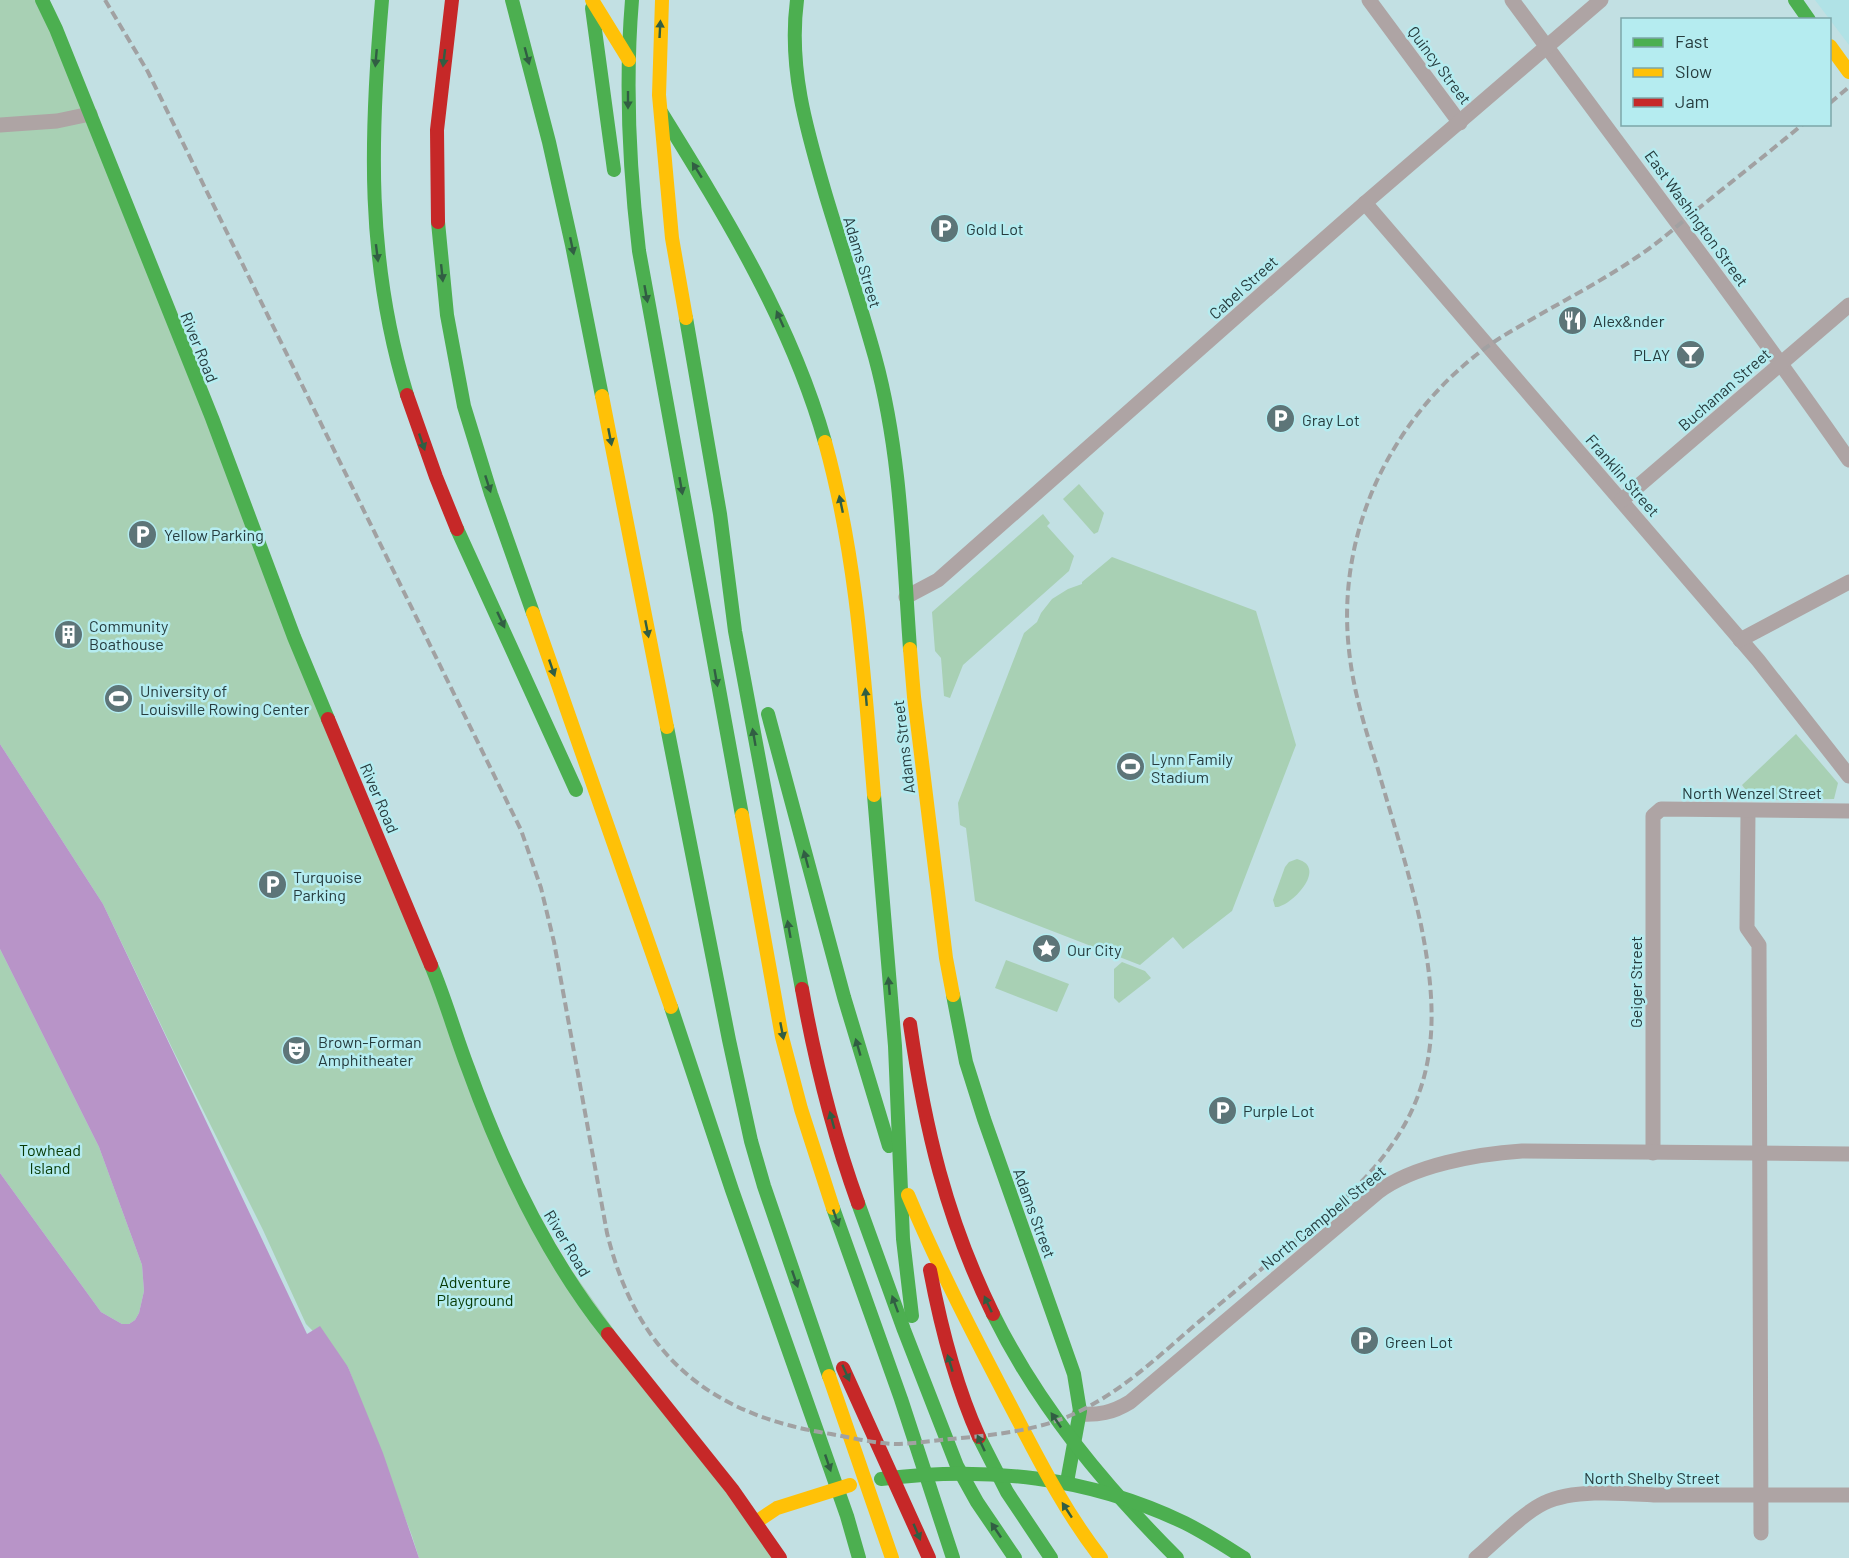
<svg xmlns="http://www.w3.org/2000/svg" width="1849" height="1558" viewBox="0 0 1849 1558" font-family="Barlow,sans-serif">
<style>
.built{fill:#b0e2e6}
.green{fill:#a8d0b4}
.water{fill:#b894c8}
.lines{fill:none;stroke-linecap:round;stroke-linejoin:round}
.street{stroke:#aea4a4;stroke-width:15}
.fast{stroke:#4caf50;stroke-width:14}
.slow{stroke:#ffc107;stroke-width:14}
.jam{stroke:#c62828;stroke-width:14}
.rail{stroke:#a1a1a2;stroke-width:4;stroke-dasharray:9 4.5;stroke-linecap:butt}
.oneway{fill:#315e43}
.labels{text-anchor:middle;dominant-baseline:central;stroke-width:5;stroke-linejoin:round;paint-order:stroke}
.street-label{font-size:16px;fill:#263c3e;stroke:#b5ecf0}
.poi-label{font-size:16px;fill:#263c3e;stroke:#b5ecf0;text-anchor:start}
.park-label{font-size:16px;fill:#083a05;stroke:#b5ecf0}
</style>
<rect width="100%" height="100%" fill="#c2e0e3"/>
<polygon class="built" points="1815,0 1849,0 1849,45"/>
<g class="green">
<polygon points="0,0 41,0 531,1213 776,1558 419,1558 412,1536 348,1367 306,1324 263,1230 173,1050 103,904 0,744"/>
<polygon points="1079,484 1104,513 1098,532 1094,534 1063,499"/>
<polygon points="1043,514 1050,523 1047,526 1074,556 1069,571 963,665 950,698 944,696 941,658 935,651 932,612"/>
<polygon points="1112,557 1256,611 1296,745 1232,911 1183,949 1173,937 1140,965 975,901 966,828 960,825 958,803 1024,633 1037,622 1041,613 1052,599 1068,589 1082,584 1082,582"/>
<polygon points="1796,734 1838,783 1834,799 1753,800 1742,785"/>
<path d="M1297,859C1330,868 1288,909 1275,907L1273,900L1285,867L1289,862Z"/>
<polygon points="0,949 99,1147 142,1265 144,1291 139,1313 135,1320 129,1324 122,1324 101,1312 0,1173"/>
<polygon points="1006,960 1069,984 1057,1012 995,988"/>
<polygon points="1122,962 1145,971 1151,978 1119,1003 1114,998 1114,969"/>
</g>
<polygon class="water" points="0,744 103,904 307,1334 320,1326 348,1367 383,1453 419,1558 0,1558 0,1173 101,1312 122,1324 129,1324 135,1320 139,1313 144,1291 142,1265 99,1147 0,949"/>
<g class="lines">
<g class="street">
<polyline points="1369,0 1460,123"/>
<path d="M1512,0C1625,153 1740,304 1849,460"/>
<polyline points="0,125 57,121 90,114"/>
<polyline points="1365,203 1758,660 1849,776"/>
<polyline points="1622,500 1849,305"/>
<polyline points="906,597 938,580 1365,203 1601,0"/>
<polyline points="1740,640 1849,582"/>
<polyline points="1748,811 1747,928 1759,945 1761,1533"/>
<polyline points="1653,1153 1653,816 1661,809 1849,811"/>
<path d="M1079,1414C1099,1415 1112,1413 1130,1402L1378,1192C1414,1165 1477,1154 1522,1151L1849,1154"/>
<path d="M1476,1558C1495,1542 1523,1513 1544,1503C1574,1489 1621,1493 1654,1495H1849"/>
</g>
<g class="fast">
<polyline points="42,0 56,29 212,418 294,637 328,719"/>
<path d="M382,0C370,137 366,261 407,395"/>
<polyline points="512,0 549,142 572,245 602,396"/>
<path d="M632,0C625,84 629,167 639,251L742,815"/>
<path d="M797,0C788,69 807,131 826,196C842,249 860,303 875,357C901,452 903,551 910,649"/>
<polyline points="1795,0 1809,20"/>
<polyline points="592,8 614,170"/>
<path d="M661,112C726,217 791,322 825,442"/>
<polyline points="438,222 447,315 464,406 491,494 533,613"/>
<polyline points="686,318 720,514 735,631 802,989"/>
<polyline points="457,529 576,790"/>
<polyline points="768,714 844,997 889,1146"/>
<polyline points="667,727 729,1040 751,1141 764,1186 829,1376"/>
<polyline points="874,795 895,1046 903,1239 912,1316"/>
<path d="M431,965C445,998 455,1034 468,1068C501,1160 546,1256 608,1334"/>
<polyline points="953,995 966,1062 984,1119 1074,1374 1080,1411 1067,1482"/>
<polyline points="671,1007 732,1190 847,1516 859,1558"/>
<polyline points="858,1203 904,1330 957,1466 977,1502 1015,1558"/>
<polyline points="833,1208 901,1399 953,1558"/>
<path d="M993,1314C1039,1407 1104,1485 1177,1558"/>
<polyline points="979,1437 1007,1492 1051,1558"/>
<path d="M881,1479C987,1466 1087,1476 1185,1523C1205,1533 1225,1546 1244,1558"/>
</g>
<g class="slow">
<polyline points="592,0 629,60"/>
<polyline points="662,0 659,95 672,238 686,318"/>
<polyline points="1830,46 1849,72"/>
<polyline points="602,396 667,727"/>
<path d="M825,442C857,557 864,677 874,795"/>
<polyline points="533,613 671,1007"/>
<polyline points="910,649 914,697 946,958 953,995"/>
<polyline points="742,815 782,1037 801,1109 833,1208"/>
<path d="M908,1195C937,1264 971,1330 1006,1397C1035,1452 1062,1508 1101,1558"/>
<polyline points="829,1376 892,1558"/>
<polyline points="756,1522 777,1508 850,1485"/>
</g>
<g class="jam">
<polyline points="438,222 437,130 452,0"/>
<polyline points="407,395 436,477 457,529"/>
<polyline points="328,719 431,965"/>
<path d="M802,989C815,1061 833,1134 858,1203"/>
<path d="M910,1024C925,1128 946,1218 993,1314"/>
<path d="M930,1270C941,1328 955,1384 979,1437"/>
<polyline points="608,1334 732,1489 780,1558"/>
<polyline points="843,1368 929,1558"/>
</g>
<g class="rail">
<path d="M105,0L148,72L521,830L541,888L554,942L607,1233C637,1355 709,1415 831,1434C853,1438 877,1444 899,1444C916,1443 933,1441 950,1439C994,1435 1040,1431 1080,1411C1123,1390 1159,1356 1195,1325C1245,1283 1296,1240 1346,1197C1434,1114 1444,1039 1421,925C1409,871 1392,819 1377,766C1365,728 1353,690 1349,650C1341,580 1358,507 1395,447C1421,404 1458,365 1500,338C1545,310 1593,287 1637,257C1657,244 1676,227 1694,212C1730,183 1767,154 1803,124"/>
<polyline points="1830,103 1849,87"/>
</g>
</g>
<defs><path id="oneway-solid" d="M-6-.8H1V-3.2L6.5 0L1 3.2V.8H-6Z" transform="scale(1.5)"/></defs>
<g class="oneway">
<use href="#oneway-solid" transform="translate(660 29) rotate(-87)"/>
<use href="#oneway-solid" transform="translate(527 56) rotate(75)"/>
<use href="#oneway-solid" transform="translate(376 58) rotate(95)"/>
<use href="#oneway-solid" transform="translate(444 58) rotate(97)"/>
<use href="#oneway-solid" transform="translate(628 100) rotate(90)"/>
<use href="#oneway-solid" transform="translate(697 170) rotate(-122)"/>
<use href="#oneway-solid" transform="translate(572 246) rotate(78)"/>
<use href="#oneway-solid" transform="translate(377 253) rotate(83)"/>
<use href="#oneway-solid" transform="translate(442 273) rotate(84)"/>
<use href="#oneway-solid" transform="translate(646 294) rotate(80)"/>
<use href="#oneway-solid" transform="translate(780 319) rotate(-114)"/>
<use href="#oneway-solid" transform="translate(610 437) rotate(79)"/>
<use href="#oneway-solid" transform="translate(422 442) rotate(71)"/>
<use href="#oneway-solid" transform="translate(488 484) rotate(72)"/>
<use href="#oneway-solid" transform="translate(681 486) rotate(80)"/>
<use href="#oneway-solid" transform="translate(841 504) rotate(-102)"/>
<use href="#oneway-solid" transform="translate(501 620) rotate(65)"/>
<use href="#oneway-solid" transform="translate(647 629) rotate(79)"/>
<use href="#oneway-solid" transform="translate(552 668) rotate(71)"/>
<use href="#oneway-solid" transform="translate(716 678) rotate(80)"/>
<use href="#oneway-solid" transform="translate(866 697) rotate(-95)"/>
<use href="#oneway-solid" transform="translate(754 737) rotate(-100)"/>
<use href="#oneway-solid" transform="translate(806 859) rotate(-105)"/>
<use href="#oneway-solid" transform="translate(789 929) rotate(-100)"/>
<use href="#oneway-solid" transform="translate(889 986) rotate(-95)"/>
<use href="#oneway-solid" transform="translate(782 1031) rotate(79)"/>
<use href="#oneway-solid" transform="translate(858 1047) rotate(-106)"/>
<use href="#oneway-solid" transform="translate(832 1120) rotate(-105)"/>
<use href="#oneway-solid" transform="translate(836 1218) rotate(71)"/>
<use href="#oneway-solid" transform="translate(795 1279) rotate(71)"/>
<use href="#oneway-solid" transform="translate(895 1304) rotate(-110)"/>
<use href="#oneway-solid" transform="translate(988 1304) rotate(-115)"/>
<use href="#oneway-solid" transform="translate(950 1363) rotate(-107)"/>
<use href="#oneway-solid" transform="translate(846 1373) rotate(66)"/>
<use href="#oneway-solid" transform="translate(1056 1420) rotate(-124)"/>
<use href="#oneway-solid" transform="translate(981 1443) rotate(-115)"/>
<use href="#oneway-solid" transform="translate(828 1463) rotate(71)"/>
<use href="#oneway-solid" transform="translate(1067 1510) rotate(-123)"/>
<use href="#oneway-solid" transform="translate(996 1530) rotate(-124)"/>
<use href="#oneway-solid" transform="translate(917 1532) rotate(67)"/>
</g>
<defs>
<symbol id="parking-disc" viewBox="-11 -11 22 22"><circle r="9.5" fill="#5d7578" stroke="#b5ecf0"/><path d="M-3.5-5.5H1a3.5 3.5 0 0 1 0 7H-1V5.5H-3.5ZM-1-3.4V-.6H.8a1.4 1.4 0 0 0 0-2.8Z" fill="#fff"/></symbol>
<symbol id="restaurant-disc" viewBox="-11 -11 22 22"><circle r="9.5" fill="#5d7578" stroke="#b5ecf0"/><path d="M-5-6h1v4h1v-4h1v4h1v-4h1v5L-1.5 .5V6h-2V.5L-5-1ZM5-6V6H3V1.5H1.5Q1.5-4 5-6Z" fill="#fff"/></symbol>
<symbol id="bar-disc" viewBox="-11 -11 22 22"><circle r="9.5" fill="#5d7578" stroke="#b5ecf0"/><path d="M-6-5H6L.8 .8V4.5H3.5V6h-7V4.5H-.8V.8Z" fill="#fff"/></symbol>
<symbol id="building-disc" viewBox="-11 -11 22 22"><circle r="9.5" fill="#5d7578" stroke="#b5ecf0"/><path d="M-4-6H4V6H1V3H-1V6H-4ZM-2.5-4.3h1.7v1.8h-1.7ZM.8-4.3h1.7v1.8H.8ZM-2.5-1h1.7V.8h-1.7ZM.8-1h1.7V.8H.8Z" fill="#fff"/></symbol>
<symbol id="stadium-disc" viewBox="-11 -11 22 22"><circle r="9.5" fill="#5d7578" stroke="#b5ecf0"/><path d="M0-5a6.5 5 0 1 0 0 10a6.5 5 0 1 0 0-10ZM-3.5-1.8h7v3.6h-7Z" fill="#fff"/></symbol>
<symbol id="sight-disc" viewBox="-11 -11 22 22"><circle r="9.5" fill="#5d7578" stroke="#b5ecf0"/><path d="M0-6L1.8-2.2L6-1.7L2.9 1.2L3.7 5.4L0 3.3L-3.7 5.4L-2.9 1.2L-6-1.7L-1.8-2.2Z" fill="#fff"/></symbol>
<symbol id="theatre-disc" viewBox="-11 -11 22 22"><circle r="9.5" fill="#5d7578" stroke="#b5ecf0"/><path d="M-5-5.5Q0-4 5-5.5V0Q5 5 0 6Q-5 5-5 0ZM-3.3-2.5H-1v1.5H-3.3ZM1-2.5H3.3v1.5H1ZM-2.8 1Q0 5.5 2.8 1Z" fill="#fff"/></symbol>
</defs>
<g fill-rule="evenodd">
<use href="#parking-disc" x="928" y="212" width="33" height="33"/>
<use href="#restaurant-disc" x="1556" y="304" width="33" height="33"/>
<use href="#bar-disc" x="1674" y="338" width="33" height="33"/>
<use href="#parking-disc" x="1264" y="402" width="33" height="33"/>
<use href="#parking-disc" x="126" y="518" width="33" height="33"/>
<use href="#building-disc" x="52" y="618" width="33" height="33"/>
<use href="#stadium-disc" x="102" y="682" width="33" height="33"/>
<use href="#stadium-disc" x="1114" y="750" width="33" height="33"/>
<use href="#parking-disc" x="256" y="868" width="33" height="33"/>
<use href="#sight-disc" x="1030" y="932" width="33" height="33"/>
<use href="#theatre-disc" x="280" y="1034" width="33" height="33"/>
<use href="#parking-disc" x="1206" y="1094" width="33" height="33"/>
<use href="#parking-disc" x="1348" y="1324" width="33" height="33"/>
</g>
<g class="labels">
<g class="street-label">
<text transform="translate(1440 65) rotate(53)">Quincy Street</text>
<text transform="translate(1697 218) rotate(54)">East Washington Street</text>
<text transform="translate(863 262) rotate(73)">Adams Street</text>
<text transform="translate(1243 287) rotate(-42)">Cabel Street</text>
<text transform="translate(200 347) rotate(68)">River Road</text>
<text transform="translate(1724 389) rotate(-41)">Buchanan Street</text>
<text transform="translate(1623 475) rotate(49)">Franklin Street</text>
<text transform="translate(903 747) rotate(-97)">Adams Street</text>
<text x="1752" y="792">North Wenzel Street</text>
<text transform="translate(380 798) rotate(67)">River Road</text>
<text transform="translate(1635 982) rotate(-90)">Geiger Street</text>
<text transform="translate(1035 1213) rotate(70)">Adams Street</text>
<text transform="translate(1323 1217) rotate(-39)">North Campbell Street</text>
<text transform="translate(568 1243) rotate(59)">River Road</text>
<text x="1652" y="1477">North Shelby Street</text>
</g>
<g class="poi-label">
<text x="966" y="228">Gold Lot</text>
<text x="1593" y="320">Alex&amp;nder</text>
<text x="1670" y="354" text-anchor="end">PLAY</text>
<text x="1302" y="419">Gray Lot</text>
<text x="164" y="534">Yellow Parking</text>
<text x="89" y="625">Community<tspan x="89" dy="18">Boathouse</tspan></text>
<text x="140" y="690">University of<tspan x="140" dy="18">Louisville Rowing Center</tspan></text>
<text x="1151" y="758">Lynn Family<tspan x="1151" dy="18">Stadium</tspan></text>
<text x="293" y="876">Turquoise<tspan x="293" dy="18">Parking</tspan></text>
<text x="1067" y="949">Our City</text>
<text x="318" y="1041">Brown-Forman<tspan x="318" dy="18">Amphitheater</tspan></text>
<text x="1243" y="1110">Purple Lot</text>
<text x="1385" y="1341">Green Lot</text>
</g>
<g class="park-label">
<text x="50" y="1149">Towhead<tspan x="50" dy="18">Island</tspan></text>
<text x="475" y="1281">Adventure<tspan x="475" dy="18">Playground</tspan></text>
</g>
</g>
<rect x="1621" y="18" width="210" height="108" fill="#b5ecf0" stroke="#7ca6a9" stroke-width="1.5"/>
<rect x="1633" y="38" width="30" height="9" fill="#4caf50" stroke="#7ca6a9" stroke-width="1.5"/>
<text x="1675" y="48" font-size="18" fill="#263c3e">Fast</text>
<rect x="1633" y="68" width="30" height="9" fill="#ffc107" stroke="#7ca6a9" stroke-width="1.5"/>
<text x="1675" y="78" font-size="18" fill="#263c3e">Slow</text>
<rect x="1633" y="98" width="30" height="9" fill="#c62828" stroke="#7ca6a9" stroke-width="1.5"/>
<text x="1675" y="108" font-size="18" fill="#263c3e">Jam</text>
</svg>
